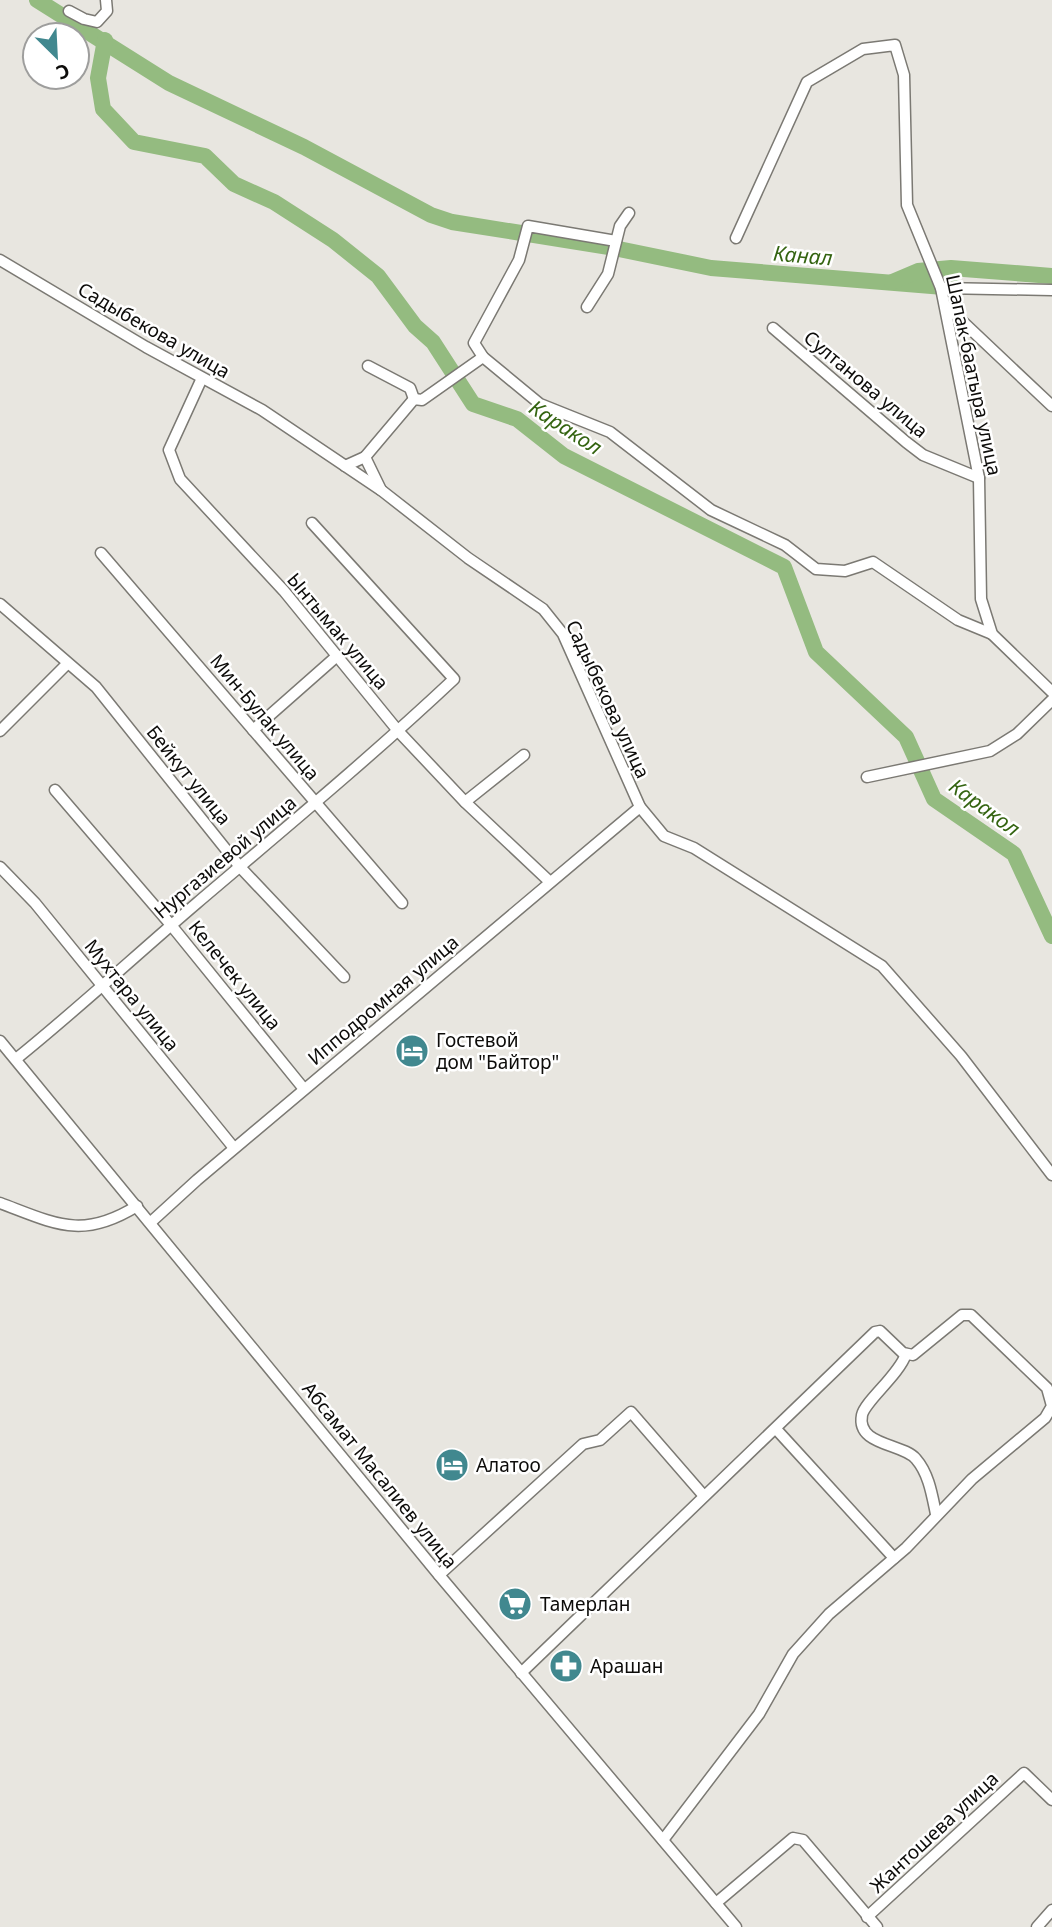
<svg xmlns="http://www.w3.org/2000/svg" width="1052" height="1927" viewBox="0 0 1052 1927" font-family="'Noto Sans',sans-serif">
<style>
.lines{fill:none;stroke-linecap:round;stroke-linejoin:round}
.river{stroke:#94bb80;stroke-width:16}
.minor-casing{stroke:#7b7973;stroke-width:13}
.minor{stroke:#fff;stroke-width:10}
.labels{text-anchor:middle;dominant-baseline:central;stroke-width:5;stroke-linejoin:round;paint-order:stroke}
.street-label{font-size:19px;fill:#0d0c0a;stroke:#fff}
.poi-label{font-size:19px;fill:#0d0c0a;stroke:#fff;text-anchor:start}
.water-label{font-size:21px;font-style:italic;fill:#346411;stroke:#fff}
</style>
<rect width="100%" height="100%" fill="#e8e6e0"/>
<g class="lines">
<g class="river">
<polyline points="37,0 169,83 304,147 431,215 452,222 609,247 711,268 956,288"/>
<polyline points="105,40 98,78 103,109 134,142 205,156 234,184 274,202 333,240 378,276 415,326 433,342 473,404 517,419 564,456 784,567 816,652 906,737 934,799 1014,854 1052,936"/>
<polyline points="892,282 918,271 951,268 1052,276"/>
</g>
<defs>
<g id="minor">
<polyline points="69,11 84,19 97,22 107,11 106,0"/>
<polyline points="736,238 807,82 863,49 895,45 904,75 907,205 941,288 979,478 981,599 992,634 1052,692"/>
<polyline points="616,241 528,226 519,260 474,343 483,357 540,404 610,432 711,510 785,545 816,569 845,571 873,562 958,620 992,634"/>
<polyline points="0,260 146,347 262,410 381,490 468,558 543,609 563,634 640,807 664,836 694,848 882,966 961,1056 1052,1175"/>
<polyline points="941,288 1052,290"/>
<polyline points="945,305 1052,406"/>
<polyline points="587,307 608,274 620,226 629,213"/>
<polyline points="773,328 906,442 923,455 979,478"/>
<polyline points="368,366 410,388 414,399"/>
<polyline points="202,378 169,450 180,479 284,591 399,732 465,802 550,882"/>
<polyline points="345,466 365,457"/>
<polyline points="381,490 365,457 414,399 422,400 483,357"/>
<polyline points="101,553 402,903"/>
<polyline points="0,604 96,687 240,867 344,977"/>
<polyline points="253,730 337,656"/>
<polyline points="0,731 66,665"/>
<polyline points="867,777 990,751 1017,734 1052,700"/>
<polyline points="55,790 171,925 304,1089"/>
<polyline points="465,802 524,755"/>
<polyline points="0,867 35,903 234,1148"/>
<polyline points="0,1041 439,1575 736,1927"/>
<path d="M16,1059C78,1009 136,955 197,903C284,829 371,757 454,679L312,523"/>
<path d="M0,1203C56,1224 82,1240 137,1206"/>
<polyline points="151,1222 197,1180 640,807"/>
<path d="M906,1354C899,1375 865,1401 862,1415C856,1446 903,1443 916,1459C929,1474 932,1495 936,1514"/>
<polyline points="776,1429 894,1558"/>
<polyline points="439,1575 583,1444 600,1440 631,1412 704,1496"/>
<polyline points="521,1673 875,1332 880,1331 903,1353 913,1355 962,1315 971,1315 1047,1388 1052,1406 1045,1418 972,1479 906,1548 829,1614 793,1654 759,1714 663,1840"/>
<polyline points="716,1903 793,1838 803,1840 877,1927"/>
<polyline points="867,1917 1024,1773 1052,1800"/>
<polyline points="1037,1927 1052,1910"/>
</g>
</defs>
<use href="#minor" class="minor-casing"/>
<use href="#minor" class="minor"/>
</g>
<defs>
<symbol id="hotel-disc" viewBox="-11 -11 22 22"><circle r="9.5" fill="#41888f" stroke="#fff"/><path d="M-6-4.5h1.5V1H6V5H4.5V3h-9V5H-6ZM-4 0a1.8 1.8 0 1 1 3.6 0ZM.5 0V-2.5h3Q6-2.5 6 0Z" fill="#fff"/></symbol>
<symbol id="supermarket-disc" viewBox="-11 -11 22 22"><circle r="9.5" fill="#41888f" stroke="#fff"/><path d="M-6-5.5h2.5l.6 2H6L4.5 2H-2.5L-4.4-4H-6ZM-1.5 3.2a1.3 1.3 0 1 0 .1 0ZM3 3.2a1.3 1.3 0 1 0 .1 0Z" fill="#fff"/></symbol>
<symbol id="pharmacy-disc" viewBox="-11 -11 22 22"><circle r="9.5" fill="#41888f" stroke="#fff"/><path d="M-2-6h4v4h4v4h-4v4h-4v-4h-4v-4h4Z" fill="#fff"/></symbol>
</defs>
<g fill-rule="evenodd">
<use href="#hotel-disc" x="393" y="1032" width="38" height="38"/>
<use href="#hotel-disc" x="433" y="1446" width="38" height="38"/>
<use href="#supermarket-disc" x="496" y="1585" width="38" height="38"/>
<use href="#pharmacy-disc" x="547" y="1647" width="38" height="38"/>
</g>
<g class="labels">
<g class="street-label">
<text transform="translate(154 330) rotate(30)">Садыбекова улица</text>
<text transform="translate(974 375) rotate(78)">Шапак-баатыра улица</text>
<text transform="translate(866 384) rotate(40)">Султанова улица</text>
<text transform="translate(338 631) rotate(50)">Ынтымак улица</text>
<text transform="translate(608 699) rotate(65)">Садыбекова улица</text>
<text transform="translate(265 717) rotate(50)">Мин-Булак улица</text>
<text transform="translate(189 775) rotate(51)">Бейкут улица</text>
<text transform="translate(225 857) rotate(-40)">Нургазиевой улица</text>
<text transform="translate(235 975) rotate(51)">Келечек улица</text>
<text transform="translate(132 995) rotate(51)">Мухтара улица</text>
<text transform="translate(383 1000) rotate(-40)">Ипподромная улица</text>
<text transform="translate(380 1475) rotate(51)">Абсамат Масалиев улица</text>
<text transform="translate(934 1832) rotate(-43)">Жантошева улица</text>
</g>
<g class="poi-label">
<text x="436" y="1040">Гостевой<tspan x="436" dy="22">дом "Байтор"</tspan></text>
<text x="476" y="1465">Алатоо</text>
<text x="540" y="1604">Тамерлан</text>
<text x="590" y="1666">Арашан</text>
</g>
<g class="water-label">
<text transform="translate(803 255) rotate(5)">Канал</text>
<text transform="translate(566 427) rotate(33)">Каракол</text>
<text transform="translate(985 807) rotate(36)">Каракол</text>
</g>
</g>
<g transform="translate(56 56) rotate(156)"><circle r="33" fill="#ffffff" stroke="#9e9e9d" stroke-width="2"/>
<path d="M0-5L12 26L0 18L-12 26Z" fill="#41888f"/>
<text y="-10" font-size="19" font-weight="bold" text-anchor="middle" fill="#0d0c0a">С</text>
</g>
</svg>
